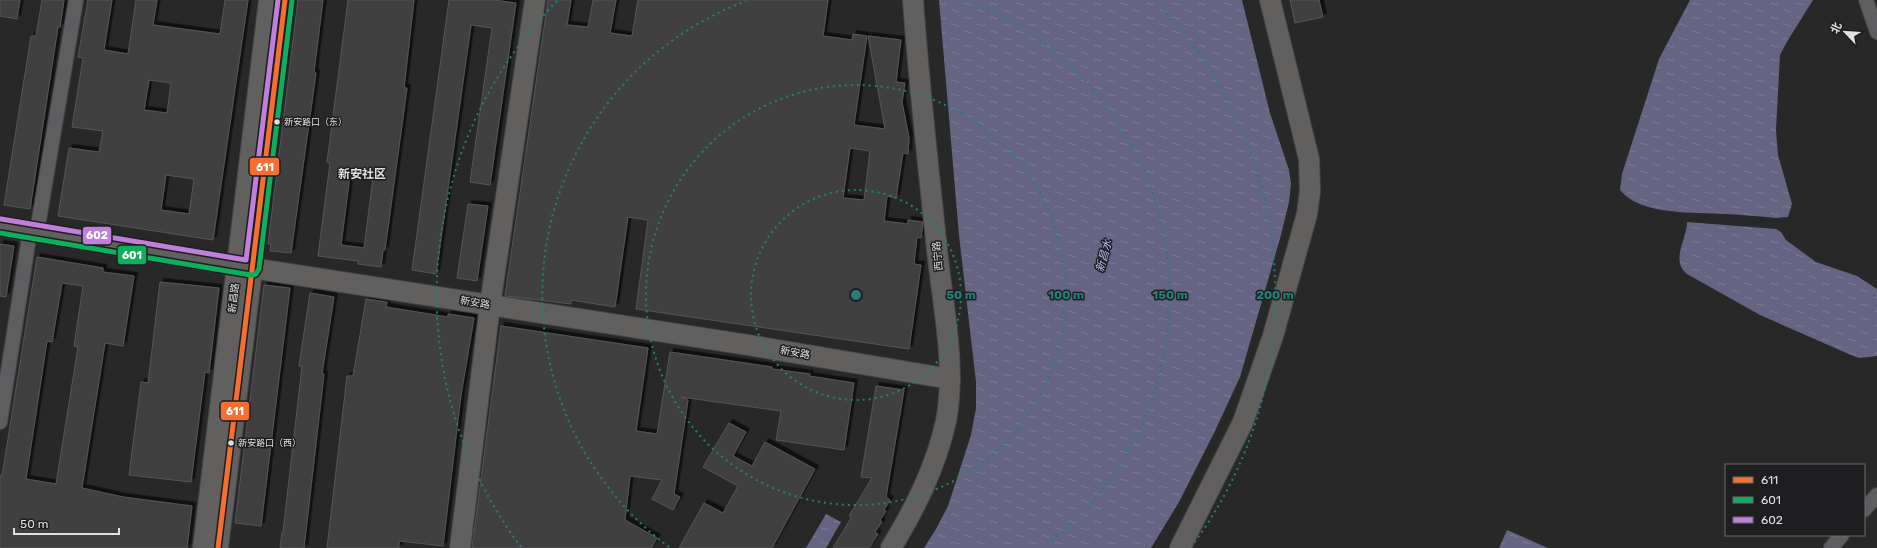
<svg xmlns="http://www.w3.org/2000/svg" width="1877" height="548" viewBox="0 0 1877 548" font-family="Rubik,'Noto Sans SC',sans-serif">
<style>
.water{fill:url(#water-ripples)}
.building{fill:#3f3f40;stroke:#565657;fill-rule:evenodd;filter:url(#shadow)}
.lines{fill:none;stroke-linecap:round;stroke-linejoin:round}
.street-casing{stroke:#464648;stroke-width:16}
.secondary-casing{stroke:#464648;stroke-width:22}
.street{stroke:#5e5e60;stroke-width:14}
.secondary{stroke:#62605f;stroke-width:20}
.bus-1-casing{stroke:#1e1e21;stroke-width:8}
.bus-2-casing{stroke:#1e1e21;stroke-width:8}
.bus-3-casing{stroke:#1e1e21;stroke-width:8}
.bus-1{stroke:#f46f30;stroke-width:5}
.bus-2{stroke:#0daf5c;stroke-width:5}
.bus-3{stroke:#c07fdc;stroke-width:5}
.ring{fill:none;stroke:#24817a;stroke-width:2;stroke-dasharray:2 4}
.bus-dot{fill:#e0e0e2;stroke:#1e1e21;stroke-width:1.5}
.labels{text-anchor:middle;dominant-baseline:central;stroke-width:3;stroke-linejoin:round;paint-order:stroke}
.bus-label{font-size:9px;fill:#e0e0e2;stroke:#1e1e21;text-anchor:start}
.street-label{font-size:10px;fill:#e0e0e2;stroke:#1e1e21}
.water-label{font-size:11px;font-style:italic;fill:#bcb9f4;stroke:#1e1e21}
.quarter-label{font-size:12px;font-weight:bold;fill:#e0e0e2;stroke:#1e1e21}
.centre{fill:#24817a;stroke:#1e1e21;stroke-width:2}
.ring-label{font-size:12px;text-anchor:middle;font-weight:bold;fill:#24817a;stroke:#1e1e21;stroke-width:3;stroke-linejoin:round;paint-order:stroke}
.line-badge{stroke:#1e1e21;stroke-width:1.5}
.badge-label{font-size:11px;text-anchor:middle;font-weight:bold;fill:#fff}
</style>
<defs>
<pattern id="water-ripples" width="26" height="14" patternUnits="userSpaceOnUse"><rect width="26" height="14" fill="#656482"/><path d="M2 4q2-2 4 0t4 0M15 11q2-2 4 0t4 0" fill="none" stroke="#7b7a93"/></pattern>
<filter id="shadow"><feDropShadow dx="3.5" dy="-3.5" stdDeviation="0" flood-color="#0009"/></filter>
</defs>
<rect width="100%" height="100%" fill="#282829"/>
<g class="water">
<polygon points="939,0 1242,0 1270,113 1289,170 1291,184 1289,202 1281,235 1240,377 1215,431 1179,502 1151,548 924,548 936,529 948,506 971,435 976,408 976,382 959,235"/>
<path d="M1690,0H1813L1788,40L1780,55L1776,130L1778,155L1792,204L1788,217L1776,218C1759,216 1743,215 1726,214C1695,212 1641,216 1620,190L1622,174L1659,59Z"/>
<path d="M1687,222L1776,229L1781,232L1786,240L1816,262L1857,276L1877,289V356L1859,358L1851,355L1760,315L1687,274C1670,260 1687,240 1687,222Z"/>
<polygon points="826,514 841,522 826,548 806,548"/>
<polygon points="1507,530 1548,548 1499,548"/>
</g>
<g class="building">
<polygon points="0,0 20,0 17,19 0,16"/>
<polygon points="42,0 64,0 60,27 58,27 30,209 4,205 31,36 36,36"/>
<path d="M88,0H112L104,50L128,54L136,0H157L153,25L220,34L225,0H248L213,240L58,216L69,148L99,152L103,131L72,127L83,58L78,57ZM149,80L171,83L167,113L144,110ZM166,175L194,179L189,214L161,210Z"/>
<polygon points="298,0 323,0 314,72 316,73 291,253 270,251 271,244 268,244"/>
<path d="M348,0H414L404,88H407L385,250H383L381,267L358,264V261L318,256L330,163L327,162ZM351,167L374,170L364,248L341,245Z"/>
<polygon points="449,0 493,0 516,3 490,185 470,182 492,28 471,25 436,274 412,270"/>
<path d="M548,0H571L567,25L588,27L593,0H616L610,33L632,36L638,0H828L823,36L852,40L853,34L867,36L854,125L885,129L868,36L901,40L896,82L905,83L902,102L909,138L908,154L903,153L896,198L887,196L884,221L908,224V220L923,222L921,238L917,237L914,264L921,265L909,349L636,309L648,220L628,217L615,307L571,300V304L505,296ZM850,148L870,151L864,200L843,198Z"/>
<polygon points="1290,0 1319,0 1323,17 1295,23"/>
<polygon points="468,204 488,206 477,281 457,278"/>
<polygon points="0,244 14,246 6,297 0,296"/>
<path d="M37,257L103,268V272L134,276L123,346L105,343L82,488L123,497L192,506L187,548H0V475L2,476ZM62,283L83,286L74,346L78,347L56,484L26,479L47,341L52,342Z"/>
<polygon points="160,282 219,288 209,373 205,372 191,482 129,475 141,382 148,383"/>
<polygon points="264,285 290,288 261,526 235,523"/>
<polygon points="310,293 334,297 322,374 324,374 304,548 280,548 282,532 283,532 302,366 299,366"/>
<polygon points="366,299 387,302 386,307 448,317 448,314 474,318 461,395 443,546 399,541 399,548 327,548 347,376 353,376"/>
<polygon points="501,326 648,348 636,431 657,434 670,352 772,367 772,369 810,374 809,376 854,383 844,450 776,440 781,411 681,397 688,400 674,494 680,497 673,510 652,499 662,480 630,476 625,520 657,538 651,548 472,548"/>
<polygon points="876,386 904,390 886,497 890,500 884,510 886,511 880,520 882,522 875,532 878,534 869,548 833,548 851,518 849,516 872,478 861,477"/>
<polygon points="729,423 746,432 733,456 752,466 765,442 815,469 772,548 679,548 704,503 723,513 738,486 703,467"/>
</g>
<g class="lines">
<defs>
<g id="street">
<polyline points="1866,0 1877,32"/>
<polyline points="37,232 76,0"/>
<polyline points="0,422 30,231"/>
<polyline points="1864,510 1877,495"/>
<polyline points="1831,548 1842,535"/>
</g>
<g id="secondary">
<polyline points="0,226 238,266 748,345 950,379"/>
<polyline points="203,548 269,0"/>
<polyline points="218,548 285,0"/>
<polyline points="460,548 490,305 535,0"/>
<path d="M891,548C915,508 936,467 946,421C956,368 944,312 938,259C929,173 919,86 913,0"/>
<polyline points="1180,548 1243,422 1273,336 1307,214 1310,191 1309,159 1270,0"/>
</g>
</defs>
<use href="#street" class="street-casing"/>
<use href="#secondary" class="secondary-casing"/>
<use href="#street" class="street"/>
<use href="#secondary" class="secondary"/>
<defs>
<polyline id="bus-1" points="218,548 285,0"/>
<polyline id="bus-2" points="0,233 251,275 256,274 259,269 292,1"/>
<polyline id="bus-3" points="1,219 246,260 278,0"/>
</defs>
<use href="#bus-1" class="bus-1-casing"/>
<use href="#bus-2" class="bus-2-casing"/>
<use href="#bus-3" class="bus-3-casing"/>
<use href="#bus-1" class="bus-1"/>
<use href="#bus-2" class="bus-2"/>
<use href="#bus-3" class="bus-3"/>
</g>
<g class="ring">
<circle cx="856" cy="295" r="105"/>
<circle cx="856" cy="295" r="210"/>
<path d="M669 547A314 314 0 0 1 746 1M966 1A314 314 0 0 1 1043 547"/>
<path d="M521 547A419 419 0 0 1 557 1M1155 1A419 419 0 0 1 1191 547"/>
</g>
<g class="bus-dot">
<circle cx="277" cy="122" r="3.5"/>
<circle cx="231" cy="443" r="3.5"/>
</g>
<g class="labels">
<g class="bus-label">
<text x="284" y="122">新安路口（东）</text>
<text x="238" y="443">新安路口（西）</text>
</g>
<g class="street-label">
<text transform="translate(938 256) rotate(-96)">西宁路</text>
<text transform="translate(234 298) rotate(-83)">新昌路</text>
<text transform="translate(475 303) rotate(9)">新安路</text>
<text transform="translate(795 353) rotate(10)">新安路</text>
</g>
<g class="water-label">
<text transform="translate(1104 256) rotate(-75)">新昌水</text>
</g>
<g class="quarter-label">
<text x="362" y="174">新安社区</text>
</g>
</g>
<circle cx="856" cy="295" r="6" class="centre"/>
<g class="ring-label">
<text x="961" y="299">50 m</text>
<text x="1066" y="299">100 m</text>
<text x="1170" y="299">150 m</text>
<text x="1275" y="299">200 m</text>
</g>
<g class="line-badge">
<rect x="249" y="157" width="31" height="19" rx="4" fill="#f46f30"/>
<rect x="82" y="226" width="30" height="19" rx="4" fill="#c07fdc"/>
<rect x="117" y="245" width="30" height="20" rx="4" fill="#0daf5c"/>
<rect x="220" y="401" width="30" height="20" rx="4" fill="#f46f30"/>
</g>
<g class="badge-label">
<text x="265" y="171">611</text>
<text x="97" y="239">602</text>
<text x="132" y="259">601</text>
<text x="235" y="415">611</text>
</g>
<rect x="1725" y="464" width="140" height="72" fill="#1e1e21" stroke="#6c6c6e"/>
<rect x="1733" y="477" width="20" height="6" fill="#f46f30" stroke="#6c6c6e"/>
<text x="1761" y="484" font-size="12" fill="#e0e0e2">611</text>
<rect x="1733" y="497" width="20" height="6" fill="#0daf5c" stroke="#6c6c6e"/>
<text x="1761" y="504" font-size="12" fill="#e0e0e2">601</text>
<rect x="1733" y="517" width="20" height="6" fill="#c07fdc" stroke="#6c6c6e"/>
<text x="1761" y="524" font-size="12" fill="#e0e0e2">602</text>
<g transform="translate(1845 32) rotate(295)" stroke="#1e1e21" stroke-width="3" paint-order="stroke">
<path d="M0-3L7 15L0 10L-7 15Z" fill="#e0e0e2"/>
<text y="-6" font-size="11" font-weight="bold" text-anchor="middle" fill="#e0e0e2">北</text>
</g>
<path d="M14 528v6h105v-6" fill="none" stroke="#e0e0e2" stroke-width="2"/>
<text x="20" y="528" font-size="12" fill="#e0e0e2" stroke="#1e1e21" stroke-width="3" paint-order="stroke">50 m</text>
</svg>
